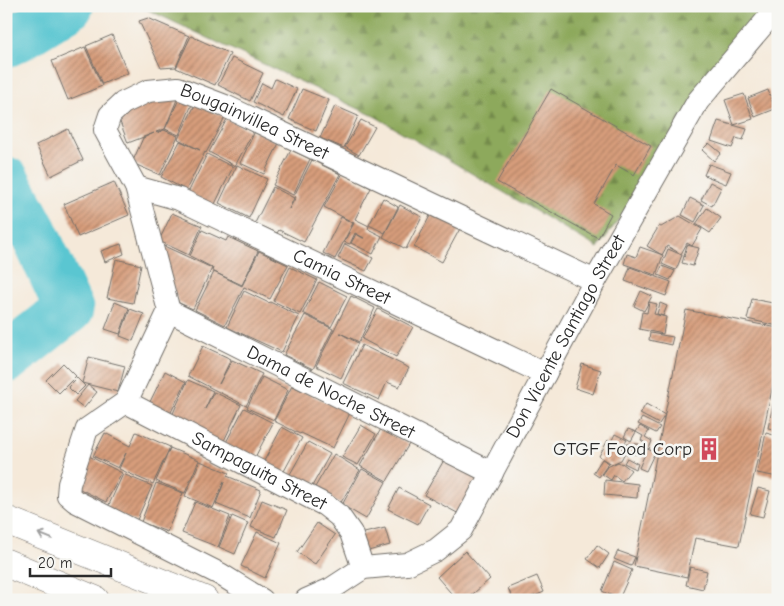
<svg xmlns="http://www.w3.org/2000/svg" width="784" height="606" viewBox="0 0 784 606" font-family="'Comic Neue',sans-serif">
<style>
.forest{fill:url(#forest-firs);stroke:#5c6a43}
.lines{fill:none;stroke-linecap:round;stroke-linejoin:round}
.river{stroke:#5ac6d1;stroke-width:49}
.building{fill:url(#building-hatch)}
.street-casing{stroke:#726e68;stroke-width:24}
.secondary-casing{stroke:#726e68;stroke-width:29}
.street{stroke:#fff;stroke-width:22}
.secondary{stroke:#fff;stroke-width:28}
.oneway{stroke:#a0a0a0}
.labels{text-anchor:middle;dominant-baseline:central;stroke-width:5;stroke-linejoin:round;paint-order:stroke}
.street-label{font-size:19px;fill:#2b2b2b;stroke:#f6f6f2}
.poi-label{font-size:19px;fill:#2b2b2b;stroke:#f6f6f2;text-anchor:end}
</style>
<defs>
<pattern id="forest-firs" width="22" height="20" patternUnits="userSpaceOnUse" patternTransform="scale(1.25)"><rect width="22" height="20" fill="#8da95b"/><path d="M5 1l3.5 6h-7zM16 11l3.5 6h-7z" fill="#738a4b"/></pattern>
<pattern id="building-hatch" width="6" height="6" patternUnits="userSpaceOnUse" patternTransform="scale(1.25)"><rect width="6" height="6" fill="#d79d7b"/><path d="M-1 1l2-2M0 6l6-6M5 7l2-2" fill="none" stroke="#af8065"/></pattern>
</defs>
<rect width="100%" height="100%" fill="#f6f6f2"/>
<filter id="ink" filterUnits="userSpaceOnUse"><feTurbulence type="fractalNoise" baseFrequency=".02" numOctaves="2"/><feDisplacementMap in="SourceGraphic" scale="10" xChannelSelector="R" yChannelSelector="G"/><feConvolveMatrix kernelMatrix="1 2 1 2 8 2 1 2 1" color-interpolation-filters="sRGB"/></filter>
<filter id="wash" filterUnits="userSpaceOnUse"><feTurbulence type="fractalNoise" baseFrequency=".0096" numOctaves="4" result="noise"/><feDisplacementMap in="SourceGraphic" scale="20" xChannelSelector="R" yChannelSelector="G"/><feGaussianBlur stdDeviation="1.12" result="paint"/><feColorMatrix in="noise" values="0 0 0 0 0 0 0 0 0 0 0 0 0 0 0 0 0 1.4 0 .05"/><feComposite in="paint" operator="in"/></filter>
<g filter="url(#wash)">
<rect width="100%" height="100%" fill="#f5e9d9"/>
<polygon class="forest" points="140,6 775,6 598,248 376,117"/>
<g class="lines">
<g class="river">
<polyline points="6,43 19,37 69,6"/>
<polyline points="6,181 33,231 69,309 6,359"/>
</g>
</g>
<g id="blocks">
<g class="building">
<polygon points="148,18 189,36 176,67 161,68 139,21"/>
<polygon points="112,35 128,73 102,84 86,46"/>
<polygon points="191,36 230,54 215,85 176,68"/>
<polygon points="85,47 102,86 68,100 52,61"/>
<polygon points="232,58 263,73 250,101 218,85"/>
<polygon points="275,79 297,89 284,117 253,102 262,83 271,88"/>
<polygon points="302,89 329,100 316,131 289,119"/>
<polygon points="551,89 651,146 634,175 616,165 594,204 611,214 598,238 497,182"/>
<polygon points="768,90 775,109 755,117 748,98"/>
<polygon points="176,93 178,97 165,129 156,132 157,133 164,130 178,136 160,175 132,163 143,138 154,133 128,143 117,114"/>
<polygon points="744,94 753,119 734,125 725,100"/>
<polygon points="180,97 193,102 179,135 165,129"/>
<polygon points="196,103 225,117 206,153 205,152 186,190 161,177 180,141 200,150 178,139"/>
<polygon points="335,106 358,116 344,148 320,138"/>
<polygon points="227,119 253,132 235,166 209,152"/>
<polygon points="361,120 375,127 359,155 345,147"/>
<polygon points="718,121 747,129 743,140 736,138 732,148 711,141"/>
<polygon points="68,129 83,160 51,176 36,145"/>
<polygon points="255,131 279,143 264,174 240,163"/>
<polygon points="709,143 721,153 714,161 702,150"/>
<polygon points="291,150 310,159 293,195 273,185"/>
<polygon points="207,154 233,167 214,206 188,193"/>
<polygon points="312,160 340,174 304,242 279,230 277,233 255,223 273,187 294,198 289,209 296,197 294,196"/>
<polygon points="709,164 731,172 726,184 704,175"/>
<polygon points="237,165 267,179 249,218 219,203"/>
<polygon points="343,173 371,188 355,219 369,226 368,229 382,236 373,254 351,243 356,234 363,238 364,238 355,233 350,244 344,242 354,223 324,207"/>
<polygon points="114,182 129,215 78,237 64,204"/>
<polygon points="710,182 721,188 712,206 701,200"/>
<polygon points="383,198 398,207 385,233 369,225"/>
<polygon points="690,198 704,205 695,222 682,215"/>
<polygon points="400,205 422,217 406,249 383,237"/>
<polygon points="434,208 463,223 442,262 414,247"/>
<polygon points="707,208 721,218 710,233 696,224"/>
<polygon points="172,213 202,226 189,255 159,241"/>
<polygon points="680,216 702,229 692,246 687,243 681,254 667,246 662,255 647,246 659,226 661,227"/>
<polygon points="341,217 353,223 335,259 323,253"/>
<polygon points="202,230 226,241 228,237 258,251 242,285 212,271 213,268 190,256"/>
<polygon points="121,244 124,254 105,262 101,251"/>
<polygon points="345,244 373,258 366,271 338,258"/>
<polygon points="687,245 699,248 693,266 682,263 684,256 685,257 684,256"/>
<polygon points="164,246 212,268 193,309 179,303 159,256"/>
<polygon points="640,247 663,255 656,275 624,264 627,254 636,257"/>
<polygon points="668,249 682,255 676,270 662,264"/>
<polygon points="259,251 288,265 270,299 244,287 225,325 195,310 214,272 242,286"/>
<polygon points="116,259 141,265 133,303 107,298"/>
<polygon points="662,266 675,271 670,280 658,275"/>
<polygon points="290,267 317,280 300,314 273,301"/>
<polygon points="630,267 671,282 666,296 625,281"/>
<polygon points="319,282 347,296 331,327 303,313"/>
<polygon points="244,291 269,303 270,302 299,316 282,352 227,327"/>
<polygon points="641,291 652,296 644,311 634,306"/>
<polygon points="351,296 375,308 359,342 340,333 358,343 341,378 316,366"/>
<polygon points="752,299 778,304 778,326 747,319"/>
<polygon points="115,302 129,308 120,334 105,329"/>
<polygon points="649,302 657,304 654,314 666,317 663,334 639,329 642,312 647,313"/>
<polygon points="660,303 667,306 663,316 657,314"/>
<polygon points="130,309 144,314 133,341 120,336"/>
<polygon points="378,309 413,327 396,357 362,339"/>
<polygon points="686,310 778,328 778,361 739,546 695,538 687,577 634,566"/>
<polygon points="305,315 333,329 313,369 284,355"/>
<polygon points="650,333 673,337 671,345 649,340"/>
<polygon points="362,345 409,368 399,387 387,382 379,400 343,383"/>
<polygon points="203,346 231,359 219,384 232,360 262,374 246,406 188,376"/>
<polygon points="89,357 125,366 118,392 82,383 85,386 76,395 68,387 77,378 82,383"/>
<polygon points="63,363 76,376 59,393 46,380"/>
<polygon points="582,364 601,370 593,394 575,388"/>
<polygon points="165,371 186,382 168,418 147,408"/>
<polygon points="262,377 288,390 274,420 247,408"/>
<polygon points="188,380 213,391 205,409 214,392 241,405 222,445 170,420"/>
<polygon points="88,385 97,392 84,408 75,401"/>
<polygon points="292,386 350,413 333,448 301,433 300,434 274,421"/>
<polygon points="777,387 778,387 778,430 768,428"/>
<polygon points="646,404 665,415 659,424 640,414"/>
<polygon points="244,408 273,423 252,463 223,448"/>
<polygon points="642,418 660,427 656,433 638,424"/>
<polygon points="361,425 376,434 358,465 342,457"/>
<polygon points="640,426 649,431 645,437 652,441 649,449 643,446 645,443 641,440 643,436 636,432"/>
<polygon points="282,427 302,438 283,473 263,463"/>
<polygon points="381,429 409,444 387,481 360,466"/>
<polygon points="628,429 636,432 631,441 624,437"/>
<polygon points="136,432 170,447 153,484 119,469 126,453 118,468 93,456 105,433 130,446"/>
<polygon points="766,433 778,436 778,477 757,473"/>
<polygon points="615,434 627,440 622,448 611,442"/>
<polygon points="608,440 626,451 621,460 612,464 599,456"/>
<polygon points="308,442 330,454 311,488 289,476"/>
<polygon points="627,444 639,444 639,454 626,454"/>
<polygon points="170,448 199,460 185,493 156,481"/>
<polygon points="647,449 655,452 646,471 639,468"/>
<polygon points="334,454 360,470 340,504 314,489"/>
<polygon points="89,456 122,473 106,502 74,486"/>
<polygon points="627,458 638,464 636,469 624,463"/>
<polygon points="602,459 609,463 599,477 593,473"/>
<polygon points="444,460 481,480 461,515 424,495"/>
<polygon points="200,461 229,473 227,476 261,490 250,518 216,504 224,482 213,508 185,496"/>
<polygon points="618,462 622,464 622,463 631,470 622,481 614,475 611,480 602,474 607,467"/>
<polygon points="362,469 386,482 366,519 342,505"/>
<polygon points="123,474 152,486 136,522 107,509"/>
<polygon points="605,480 638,484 637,498 604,495"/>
<polygon points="156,483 183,493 167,532 141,522"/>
<polygon points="399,488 429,504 418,524 388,509"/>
<polygon points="758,488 770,491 763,517 750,514"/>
<polygon points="262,500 287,510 276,537 251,527"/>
<polygon points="195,502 230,516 218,547 182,533"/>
<polygon points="232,516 248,523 235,554 219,547"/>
<polygon points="317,523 335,535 315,564 297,552"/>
<polygon points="385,528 390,545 361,553 356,535"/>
<polygon points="257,532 281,543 265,578 241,566"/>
<polygon points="597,545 609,554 600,568 587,559"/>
<polygon points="465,551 490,579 466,600 457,600 437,577"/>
<polygon points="618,551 635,557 631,566 614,559"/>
<polygon points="614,562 632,570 619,599 602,591"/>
<polygon points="690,567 707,571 703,589 686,585"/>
<polygon points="537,576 544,592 525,600 513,600 508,588"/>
</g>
</g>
</g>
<g filter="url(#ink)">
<use href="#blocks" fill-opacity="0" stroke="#726e68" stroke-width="1"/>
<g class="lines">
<defs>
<g id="street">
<path id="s1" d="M136,187L179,199L545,374"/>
<path id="s2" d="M169,311L492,473"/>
<path id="s3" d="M126,402L325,505L339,516L351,533L363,568"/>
<path id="s4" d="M262,600L220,574L75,501L68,495L69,484L87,429L126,402L169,311L136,187L105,130L110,115L123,103L148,91L178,88L225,106L595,281"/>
<path id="s5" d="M306,600L331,589L363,568L407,564L436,550L461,530L595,281L698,101L778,7"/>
</g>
<g id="secondary">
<polyline points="6,520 204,600"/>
<polyline points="6,563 95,600"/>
</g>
</defs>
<use href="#street" class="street-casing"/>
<use href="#secondary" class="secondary-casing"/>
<use href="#street" class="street"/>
<use href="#secondary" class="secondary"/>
</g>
<defs><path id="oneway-shaft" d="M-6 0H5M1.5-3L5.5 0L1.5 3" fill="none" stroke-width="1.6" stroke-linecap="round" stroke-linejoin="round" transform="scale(1.25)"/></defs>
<use class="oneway" href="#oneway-shaft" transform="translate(45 536) rotate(-158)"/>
</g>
<defs>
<symbol id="building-bare" viewBox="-9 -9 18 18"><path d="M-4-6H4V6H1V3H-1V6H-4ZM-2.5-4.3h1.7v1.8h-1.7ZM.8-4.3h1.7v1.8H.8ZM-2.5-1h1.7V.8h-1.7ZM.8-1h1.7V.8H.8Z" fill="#d1495b" stroke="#f6f6f2" stroke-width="2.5" paint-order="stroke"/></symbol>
</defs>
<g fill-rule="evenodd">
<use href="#building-bare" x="693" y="433" width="32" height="32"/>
</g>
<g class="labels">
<g class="street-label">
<text stroke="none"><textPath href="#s4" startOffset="806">Bougainvillea Street</textPath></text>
<text stroke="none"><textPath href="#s1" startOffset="225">Camia Street</textPath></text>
<text stroke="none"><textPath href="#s5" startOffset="394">Don Vicente Santiago Street</textPath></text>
<text stroke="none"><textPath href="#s2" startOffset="181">Dama de Noche Street</textPath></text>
<text stroke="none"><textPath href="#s3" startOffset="150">Sampaguita Street</textPath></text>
</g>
<g class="poi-label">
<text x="692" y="449">GTGF Food Corp</text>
</g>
</g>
<rect width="784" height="606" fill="none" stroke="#f6f6f2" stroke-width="25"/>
<path d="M30 568v8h81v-8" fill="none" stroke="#2b2b2b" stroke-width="2.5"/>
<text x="38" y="568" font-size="15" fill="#2b2b2b" stroke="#f6f6f2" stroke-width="4" paint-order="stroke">20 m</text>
</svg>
